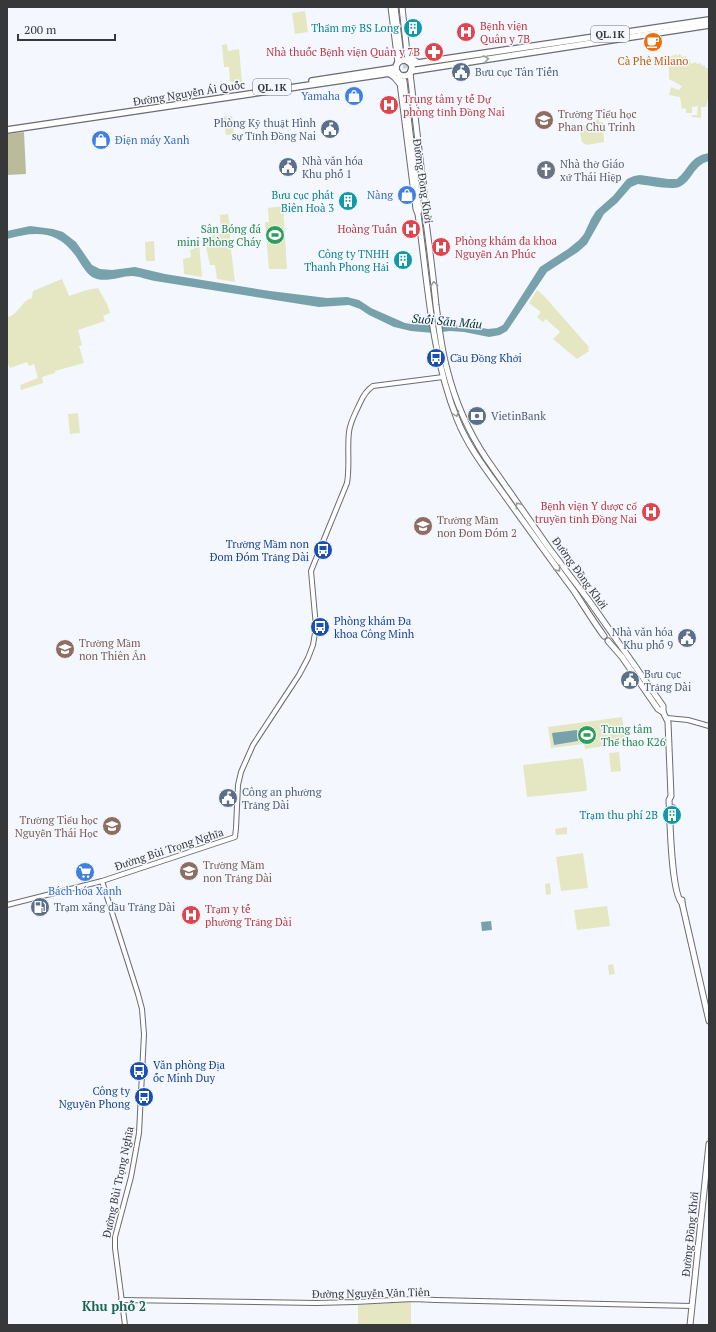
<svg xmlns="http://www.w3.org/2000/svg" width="716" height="1332" viewBox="0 0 716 1332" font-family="'PT Serif',serif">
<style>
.green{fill:#e4e7c2}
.forest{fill:#babc99}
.water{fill:#77a2ac}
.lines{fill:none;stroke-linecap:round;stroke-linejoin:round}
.secondary-tunnel{stroke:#ced1d7;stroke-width:5;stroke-dasharray:5 2.5;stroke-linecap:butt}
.tertiary-casing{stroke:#6a6c72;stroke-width:6}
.secondary-casing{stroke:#6a6c72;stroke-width:7}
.primary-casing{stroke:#6a6c72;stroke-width:8}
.tertiary{stroke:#fff;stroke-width:4}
.secondary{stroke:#fff;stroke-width:5}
.primary{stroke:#fff;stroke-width:5.5}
.oneway{stroke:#9a9c9c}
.labels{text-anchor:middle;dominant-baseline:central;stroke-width:3;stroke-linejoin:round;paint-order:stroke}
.shield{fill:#f4f7fe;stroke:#6f7175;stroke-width:1}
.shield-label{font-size:10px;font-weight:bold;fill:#36383a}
.health-label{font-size:11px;fill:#be3a42;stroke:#f4f7fe;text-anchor:start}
.culture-label{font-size:11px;fill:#0d838f;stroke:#f4f7fe;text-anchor:end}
.food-label{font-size:11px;fill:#c56008;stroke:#f4f7fe}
.service-label{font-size:11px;fill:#4e5e75;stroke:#f4f7fe;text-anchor:start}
.street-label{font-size:11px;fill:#36383a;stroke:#f4f7fe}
.shop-label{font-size:11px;fill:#366cbe;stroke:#f4f7fe;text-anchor:end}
.education-label{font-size:11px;fill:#785e54;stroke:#f4f7fe;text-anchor:start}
.worship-label{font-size:11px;fill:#5b616d;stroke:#f4f7fe;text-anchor:start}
.leisure-label{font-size:11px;fill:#27864d;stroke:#f4f7fe;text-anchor:end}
.transit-label{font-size:11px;fill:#164399;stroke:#f4f7fe;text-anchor:start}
.water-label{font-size:12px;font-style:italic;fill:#053039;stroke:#f4f7fe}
.quarter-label{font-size:13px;font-weight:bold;fill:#1b6651;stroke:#f4f7fe}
</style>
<rect width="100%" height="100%" fill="#f4f7fe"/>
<g class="green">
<polygon points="305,11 308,32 295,34 292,13"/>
<polygon points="227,44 228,51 239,49 242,82 238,82 239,89 235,89 234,82 230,82 229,67 224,67 222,45"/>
<polygon points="676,54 677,56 680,54 682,57 686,56 687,59 689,59 691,64 696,62 697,64 701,63 702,66 705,65 705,68 709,68 709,98 708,99 706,107 701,107 701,118 692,117 692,115 697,115 698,106 692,107 692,113 686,113 686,108 682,109 680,97 669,95 671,87 679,90 682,86 669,79 669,69 668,68 673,62 670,58 672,55 673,56"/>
<polygon points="232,116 234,134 226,135 223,117"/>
<polygon points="596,119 599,119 599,122 603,122 604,142 587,145 582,142 579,129 584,125 586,128 589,127 590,129 594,127 593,124 596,124"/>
<polygon points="189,136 190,143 178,145 177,138"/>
<polygon points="283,206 287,269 269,269 265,222 269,222 268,208"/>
<polygon points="228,214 230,227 229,234 230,234 230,242 235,282 217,279 215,265 210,265 205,242 211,241 211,236 221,234 220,215"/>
<polygon points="154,241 155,261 146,261 145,242"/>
<polygon points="199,243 202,277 184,274 183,259 191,257 190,250 194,249 194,244"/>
<path d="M62,279L69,296L87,290L98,288L107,304L110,313L103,316L105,321L78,330L82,345L79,346L84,363L55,371V373L42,377L43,383L21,390L20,385L38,378L34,364L29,366L27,362L10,368L7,362V315L9,317C11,316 15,314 17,311C22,306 24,300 32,298L33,291Z"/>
<polygon points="537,290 544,296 589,347 588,349 589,351 577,359 553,339 560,332 546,319 543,322 537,317 541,312 529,303"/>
<polygon points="78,413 80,433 70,434 68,414"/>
<polygon points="622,717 626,743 585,749 584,744 551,748 548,727"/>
<polygon points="619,752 621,771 611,772 609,753"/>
<polygon points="582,758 583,760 587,788 586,791 527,797 523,765"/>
<polygon points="567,827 567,834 556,835 555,829"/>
<polygon points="583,853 588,888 561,891 556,857"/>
<polygon points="550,883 551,894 546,895 545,884"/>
<polygon points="607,906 610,926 577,930 574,910"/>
<polygon points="613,964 615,974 609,975 608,965"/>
<polygon points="411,1301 411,1325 358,1325 358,1305 379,1303 385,1304 386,1303"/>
</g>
<polygon class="forest" points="24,132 26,174 7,175 7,134"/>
<g class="water">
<path d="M709,153V161C693,165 692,182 679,187C671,190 647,185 638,184L631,187L617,203L604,214L587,244L578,252L547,272L507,331L500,335L489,337L464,332L450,331L433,333L411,331L394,327L369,315L360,309L349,305L319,307L155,281C148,280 139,276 132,276C120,276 104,284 92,277C85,272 80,262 75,255C57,230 35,231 7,239V231L30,226L53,229L63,232L76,242L92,265L100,269L112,270L135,267L165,274L270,291L327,298L347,297L359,300L371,308L405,323L411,324L465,325L488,329L497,328L503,325L540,267L568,249L579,240L584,234L591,219L596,211L613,196L627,179L634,176L640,175L668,179H677C689,169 690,156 709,153Z"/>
<polygon points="577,730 578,741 554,745 552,733"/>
<polygon points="491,921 492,930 482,931 481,922"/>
</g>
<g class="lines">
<polyline class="secondary-tunnel" points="404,56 407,80"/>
<defs>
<g id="tertiary">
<polyline points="667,718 688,720 709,726"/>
<polyline points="102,881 138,994 142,1009 144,1034 139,1133 131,1177 115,1237 115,1248 125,1325"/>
<path d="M7,905L102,881L235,837L236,828L238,785L241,772L253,745L299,675L308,658L313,645L316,627L311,571L347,483C350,466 347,449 349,432C350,422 356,412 360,403C363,396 367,390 373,386L443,377"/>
<polyline points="121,1300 316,1303 355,1302 413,1299 436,1300 692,1306"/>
</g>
<g id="secondary">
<polyline points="391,7 398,63"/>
<polyline points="395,7 401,56"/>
<polyline points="402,7 408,62"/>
<polyline points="408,52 412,58 418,63"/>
<polyline points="388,73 394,77 400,84"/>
<path d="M410,73L426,210L425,214C429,244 433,275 436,305C439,326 441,348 447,369C455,401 468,431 486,458L549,548L590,602L663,706V712L668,722L671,796L669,800C670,818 671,893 682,903"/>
<path d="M399,75L416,209L418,214C428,283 431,354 457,419C468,447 487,471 505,496C528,528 551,560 574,591C584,606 593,621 604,636"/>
<polyline points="404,81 419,211"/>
<polyline points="608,641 622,657 658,709 663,712"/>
<polyline points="673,808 675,812"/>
<polyline points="682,900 682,903 709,1021"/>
<polyline points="690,1325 709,1144"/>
</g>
<g id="primary">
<circle cx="404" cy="68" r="8"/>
<polyline points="411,64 709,20"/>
<polyline points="411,71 709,25"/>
<polyline points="312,81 396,68"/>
<polyline points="7,130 397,72"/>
</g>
</defs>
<use href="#tertiary" class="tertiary-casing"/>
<use href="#secondary" class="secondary-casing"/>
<use href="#primary" class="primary-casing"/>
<use href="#tertiary" class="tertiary"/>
<use href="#secondary" class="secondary"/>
<use href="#primary" class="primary"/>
</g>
<defs><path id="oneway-chevron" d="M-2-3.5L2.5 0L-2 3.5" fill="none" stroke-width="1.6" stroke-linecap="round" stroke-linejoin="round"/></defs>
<g class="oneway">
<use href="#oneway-chevron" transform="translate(486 59) rotate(-9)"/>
<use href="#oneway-chevron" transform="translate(434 284) rotate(-97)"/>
<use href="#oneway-chevron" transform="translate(456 414) rotate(70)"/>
<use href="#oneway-chevron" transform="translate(518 505) rotate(-126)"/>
<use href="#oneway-chevron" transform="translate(558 569) rotate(53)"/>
</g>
<defs>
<symbol id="building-disc" viewBox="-11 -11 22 22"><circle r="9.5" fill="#0f9aa8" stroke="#f4f7fe"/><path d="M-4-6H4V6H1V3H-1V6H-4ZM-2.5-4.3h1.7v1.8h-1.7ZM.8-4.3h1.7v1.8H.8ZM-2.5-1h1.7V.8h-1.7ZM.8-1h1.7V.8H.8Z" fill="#fff"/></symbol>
<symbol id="hospital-disc" viewBox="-11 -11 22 22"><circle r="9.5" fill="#e0444e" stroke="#f4f7fe"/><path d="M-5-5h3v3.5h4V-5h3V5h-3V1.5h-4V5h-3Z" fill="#fff"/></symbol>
<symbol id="cafe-disc" viewBox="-11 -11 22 22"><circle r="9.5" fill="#e8710a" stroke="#f4f7fe"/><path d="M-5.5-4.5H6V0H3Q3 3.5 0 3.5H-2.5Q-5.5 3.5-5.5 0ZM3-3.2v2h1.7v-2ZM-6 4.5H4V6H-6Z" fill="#fff"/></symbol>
<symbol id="pharmacy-disc" viewBox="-11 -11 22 22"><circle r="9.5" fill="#e0444e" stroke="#f4f7fe"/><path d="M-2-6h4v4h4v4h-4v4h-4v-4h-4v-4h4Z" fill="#fff"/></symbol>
<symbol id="civic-disc" viewBox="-11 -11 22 22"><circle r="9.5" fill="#5c6f8a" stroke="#f4f7fe"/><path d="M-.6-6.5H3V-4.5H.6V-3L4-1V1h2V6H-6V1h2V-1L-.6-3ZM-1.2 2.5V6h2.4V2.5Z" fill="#fff"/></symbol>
<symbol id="shop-disc" viewBox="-11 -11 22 22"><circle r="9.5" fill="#3f7fe0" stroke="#f4f7fe"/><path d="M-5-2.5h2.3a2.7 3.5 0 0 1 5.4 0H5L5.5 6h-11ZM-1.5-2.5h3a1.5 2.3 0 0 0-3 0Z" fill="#fff"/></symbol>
<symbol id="school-disc" viewBox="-11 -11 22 22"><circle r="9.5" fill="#8d6e63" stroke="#f4f7fe"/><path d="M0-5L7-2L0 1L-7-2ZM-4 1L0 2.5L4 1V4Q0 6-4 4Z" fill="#fff"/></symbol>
<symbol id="church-disc" viewBox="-11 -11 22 22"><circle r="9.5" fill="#6b7280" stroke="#f4f7fe"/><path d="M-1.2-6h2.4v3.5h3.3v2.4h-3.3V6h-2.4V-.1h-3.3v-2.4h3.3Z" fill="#fff"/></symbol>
<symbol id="stadium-disc" viewBox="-11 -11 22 22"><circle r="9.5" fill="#2e9e5b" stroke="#f4f7fe"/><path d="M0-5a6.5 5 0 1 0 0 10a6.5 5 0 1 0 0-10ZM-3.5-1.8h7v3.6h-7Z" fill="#fff"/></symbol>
<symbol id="bus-disc" viewBox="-11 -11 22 22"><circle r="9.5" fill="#1a4fb4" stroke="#f4f7fe"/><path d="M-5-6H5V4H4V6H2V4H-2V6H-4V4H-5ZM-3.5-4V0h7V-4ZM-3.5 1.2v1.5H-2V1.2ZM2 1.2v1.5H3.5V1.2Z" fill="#fff"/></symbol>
<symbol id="bank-disc" viewBox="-11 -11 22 22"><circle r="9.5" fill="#5c6f8a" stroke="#f4f7fe"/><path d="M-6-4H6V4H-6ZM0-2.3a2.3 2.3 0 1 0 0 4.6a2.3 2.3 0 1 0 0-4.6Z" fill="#fff"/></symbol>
<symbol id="supermarket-disc" viewBox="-11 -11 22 22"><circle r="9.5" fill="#3f7fe0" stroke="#f4f7fe"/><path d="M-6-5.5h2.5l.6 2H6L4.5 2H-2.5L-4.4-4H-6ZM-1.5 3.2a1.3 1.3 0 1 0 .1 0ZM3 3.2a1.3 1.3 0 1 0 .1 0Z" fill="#fff"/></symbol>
<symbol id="fuel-disc" viewBox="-11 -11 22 22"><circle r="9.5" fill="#5c6f8a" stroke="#f4f7fe"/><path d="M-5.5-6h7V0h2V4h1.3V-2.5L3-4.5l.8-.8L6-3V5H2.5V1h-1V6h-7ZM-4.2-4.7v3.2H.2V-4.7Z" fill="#fff"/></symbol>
</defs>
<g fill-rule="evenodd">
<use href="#building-disc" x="402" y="17" width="22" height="22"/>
<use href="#hospital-disc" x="455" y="21" width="22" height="22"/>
<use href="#cafe-disc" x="642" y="31" width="22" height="22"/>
<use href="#pharmacy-disc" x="423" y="41" width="22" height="22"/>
<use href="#civic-disc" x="450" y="61" width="22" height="22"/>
<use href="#shop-disc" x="343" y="85" width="22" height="22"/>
<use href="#hospital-disc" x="378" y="94" width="22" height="22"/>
<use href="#school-disc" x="533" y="109" width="22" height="22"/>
<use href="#civic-disc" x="319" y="118" width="22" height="22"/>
<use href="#shop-disc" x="90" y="129" width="22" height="22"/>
<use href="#civic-disc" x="277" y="156" width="22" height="22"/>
<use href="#church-disc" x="535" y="159" width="22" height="22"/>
<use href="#shop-disc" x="396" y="184" width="22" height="22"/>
<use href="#building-disc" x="337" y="190" width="22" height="22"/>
<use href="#hospital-disc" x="400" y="218" width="22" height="22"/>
<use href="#stadium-disc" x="264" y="224" width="22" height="22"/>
<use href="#hospital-disc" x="430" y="236" width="22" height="22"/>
<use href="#building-disc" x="392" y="249" width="22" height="22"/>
<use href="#bus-disc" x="425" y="347" width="22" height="22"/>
<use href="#bank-disc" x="466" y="405" width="22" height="22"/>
<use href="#hospital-disc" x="640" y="501" width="22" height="22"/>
<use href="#school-disc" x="412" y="515" width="22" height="22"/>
<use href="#bus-disc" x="312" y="539" width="22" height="22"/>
<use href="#bus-disc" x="309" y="616" width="22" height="22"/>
<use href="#civic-disc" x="676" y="627" width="22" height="22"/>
<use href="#school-disc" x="54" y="638" width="22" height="22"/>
<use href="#civic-disc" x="619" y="669" width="22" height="22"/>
<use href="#stadium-disc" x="576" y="724" width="22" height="22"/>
<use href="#civic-disc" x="217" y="787" width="22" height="22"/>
<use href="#building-disc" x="661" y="804" width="22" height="22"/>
<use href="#school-disc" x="101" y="815" width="22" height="22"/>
<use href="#school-disc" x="178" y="860" width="22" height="22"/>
<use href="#supermarket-disc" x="74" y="861" width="22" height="22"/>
<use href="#fuel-disc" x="29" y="896" width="22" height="22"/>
<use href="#hospital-disc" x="180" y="904" width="22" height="22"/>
<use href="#bus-disc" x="128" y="1060" width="22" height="22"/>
<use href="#bus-disc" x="133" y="1086" width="22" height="22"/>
</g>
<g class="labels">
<g class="shield">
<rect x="591" y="26" width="38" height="16" rx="3"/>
<rect x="253" y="79" width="38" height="16" rx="3"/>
</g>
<g class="shield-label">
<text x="610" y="34">QL.1K</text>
<text x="272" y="87">QL.1K</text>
</g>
<g class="health-label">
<text x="480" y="26">Bệnh viện<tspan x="480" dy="13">Quân y 7B</tspan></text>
<text x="420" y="52" text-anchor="end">Nhà thuốc Bệnh viện Quân y 7B</text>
<text x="403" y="99">Trung tâm y tế Dự<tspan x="403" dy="13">phòng tỉnh Đồng Nai</tspan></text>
<text x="397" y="229" text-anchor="end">Hoàng Tuấn</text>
<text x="455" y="241">Phòng khám đa khoa<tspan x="455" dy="13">Nguyễn An Phúc</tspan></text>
<text x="637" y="506" text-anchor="end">Bệnh viện Y dược cổ<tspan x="637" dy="13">truyền tỉnh Đồng Nai</tspan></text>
<text x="205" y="909">Trạm y tế<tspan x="205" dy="13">phường Trảng Dài</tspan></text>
</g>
<g class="culture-label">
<text x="399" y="28">Thẩm mỹ BS Long</text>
<text x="334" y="195">Bưu cục phát<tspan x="334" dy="13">Biên Hoà 3</tspan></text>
<text x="389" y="254">Công ty TNHH<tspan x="389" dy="13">Thanh Phong Hải</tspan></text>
<text x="658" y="815">Trạm thu phí 2B</text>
</g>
<g class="food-label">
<text x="653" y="61">Cà Phê Milano</text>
</g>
<g class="service-label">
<text x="475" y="72">Bưu cục Tân Tiến</text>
<text x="316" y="123" text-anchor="end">Phòng Kỹ thuật Hình<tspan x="316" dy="13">sự Tỉnh Đồng Nai</tspan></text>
<text x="302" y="161">Nhà văn hóa<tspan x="302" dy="13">Khu phố 1</tspan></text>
<text x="491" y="416">VietinBank</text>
<text x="673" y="632" text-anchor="end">Nhà văn hóa<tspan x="673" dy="13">Khu phố 9</tspan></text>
<text x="644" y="674">Bưu cục<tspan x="644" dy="13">Trảng Dài</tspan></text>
<text x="242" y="792">Công an phường<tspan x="242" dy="13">Trảng Dài</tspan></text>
<text x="54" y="907">Trạm xăng dầu Trảng Dài</text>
</g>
<g class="street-label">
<text transform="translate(189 93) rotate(-9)">Đường Nguyễn Ái Quốc</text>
<text transform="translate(423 181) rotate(82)">Đường Đồng Khởi</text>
<text transform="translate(580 573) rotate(54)">Đường Đồng Khởi</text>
<text transform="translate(169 849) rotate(-18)">Đường Bùi Trọng Nghĩa</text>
<text transform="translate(118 1182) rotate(-78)">Đường Bùi Trọng Nghĩa</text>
<text transform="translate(690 1234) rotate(-84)">Đường Đồng Khởi</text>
<text transform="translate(371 1293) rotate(-1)">Đường Nguyễn Văn Tiên</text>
</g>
<g class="shop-label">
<text x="340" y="96">Yamaha</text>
<text x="115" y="140" text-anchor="start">Điện máy Xanh</text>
<text x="393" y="195">Nàng</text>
<text x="85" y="891" text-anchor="middle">Bách hóa Xanh</text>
</g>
<g class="education-label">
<text x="558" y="114">Trường Tiểu học<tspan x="558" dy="13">Phan Chu Trinh</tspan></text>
<text x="437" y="520">Trường Mầm<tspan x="437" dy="13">non Đom Đóm 2</tspan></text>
<text x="79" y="643">Trường Mầm<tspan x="79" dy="13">non Thiên Ân</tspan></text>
<text x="98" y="820" text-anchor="end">Trường Tiểu học<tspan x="98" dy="13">Nguyễn Thái Học</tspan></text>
<text x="203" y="865">Trường Mầm<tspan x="203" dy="13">non Trảng Dài</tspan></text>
</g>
<g class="worship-label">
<text x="560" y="164">Nhà thờ Giáo<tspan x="560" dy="13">xứ Thái Hiệp</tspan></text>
</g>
<g class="leisure-label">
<text x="261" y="229">Sân Bóng đá<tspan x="261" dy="13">mini Phòng Cháy</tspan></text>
<text x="601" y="729" text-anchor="start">Trung tâm<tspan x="601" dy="13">Thể thao K26</tspan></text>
</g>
<g class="transit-label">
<text x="450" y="358">Cầu Đồng Khởi</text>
<text x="309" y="544" text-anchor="end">Trường Mầm non<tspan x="309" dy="13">Đom Đóm Trảng Dài</tspan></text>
<text x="334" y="621">Phòng khám Đa<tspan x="334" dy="13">khoa Công Minh</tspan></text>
<text x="153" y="1065">Văn phòng Địa<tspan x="153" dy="13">ốc Minh Duy</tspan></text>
<text x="130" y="1091" text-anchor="end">Công ty<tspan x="130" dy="13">Nguyễn Phong</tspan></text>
</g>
<g class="water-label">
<text transform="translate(447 321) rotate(5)">Suối Săn Máu</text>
</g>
<g class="quarter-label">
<text x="114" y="1306">Khu phố 2</text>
</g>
</g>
<rect width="716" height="1332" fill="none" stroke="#36383a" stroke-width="16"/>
<path d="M18 34v6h97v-6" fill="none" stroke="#36383a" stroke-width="2"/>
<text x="24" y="34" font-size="12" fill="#36383a" stroke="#f4f7fe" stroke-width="3" paint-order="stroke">200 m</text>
</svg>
